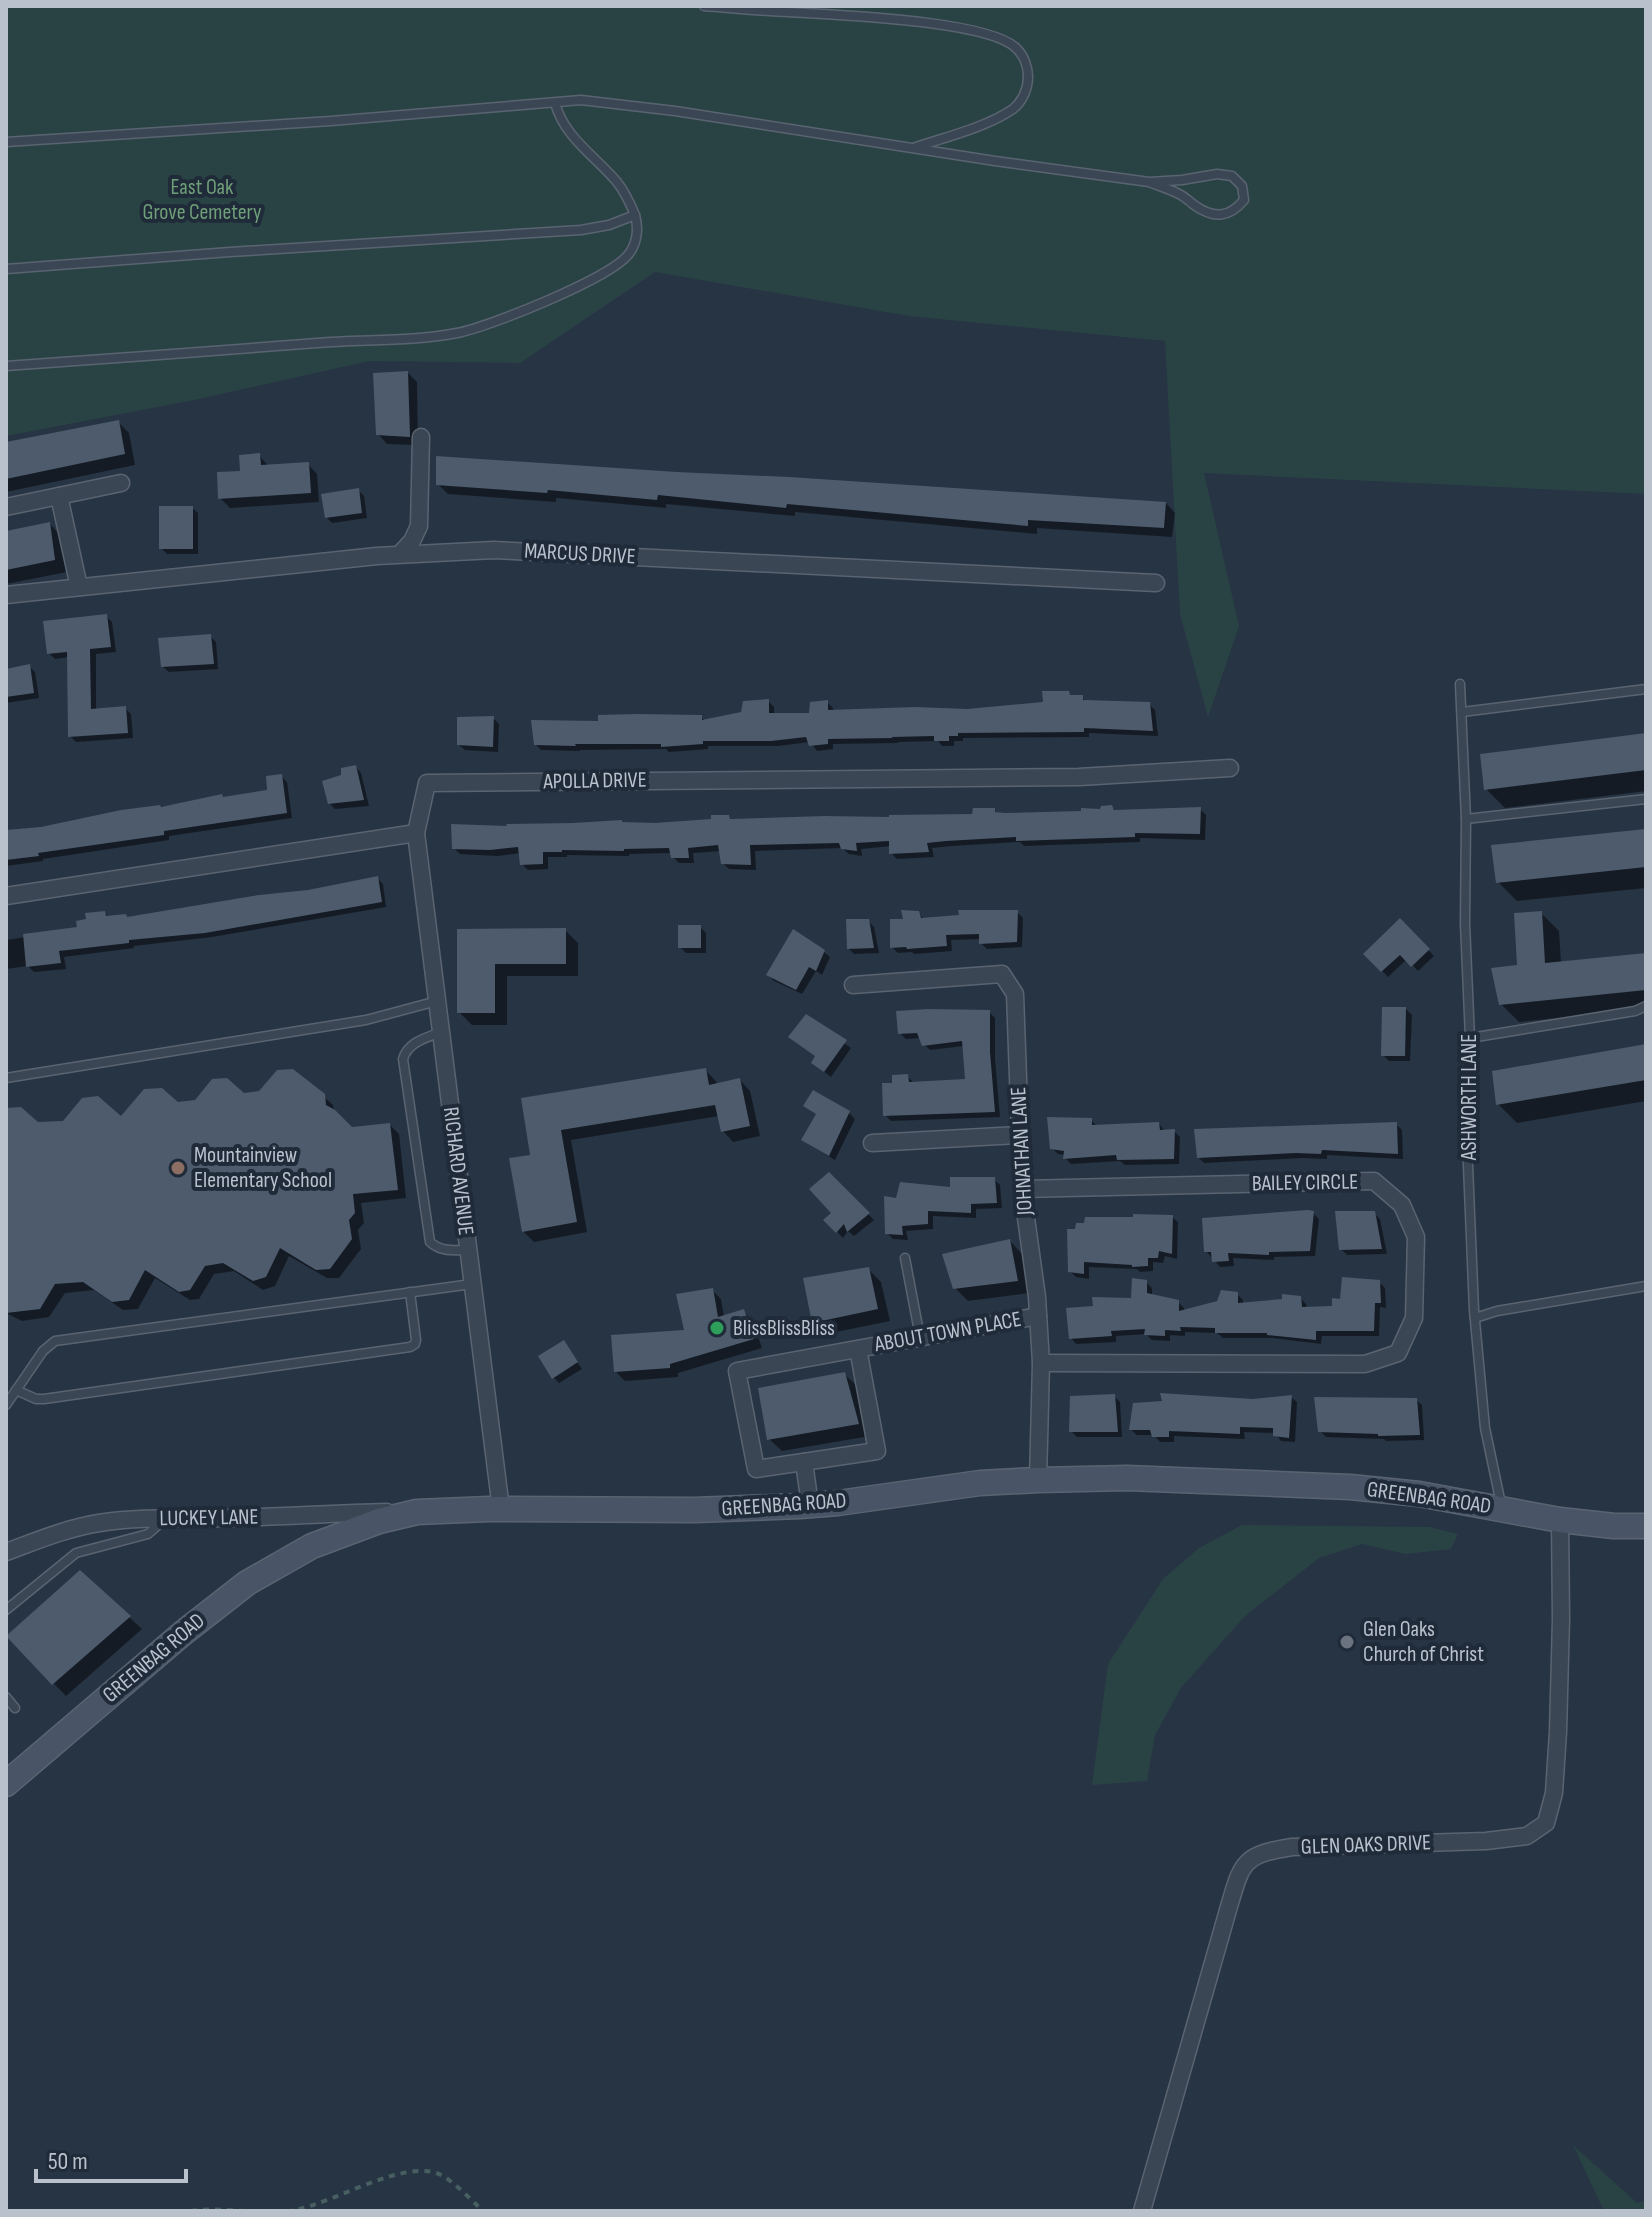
<svg xmlns="http://www.w3.org/2000/svg" width="1652" height="2217" viewBox="0 0 1652 2217" font-family="'Sofia Sans Condensed',sans-serif">
<style>
.green{fill:#294345}
.shadow{fill:#0007}
.building{fill:#4d5b6d}
.lines{fill:none;stroke-linecap:round;stroke-linejoin:round}
.service-casing{stroke:#5a6471;stroke-width:11}
.minor-casing{stroke:#5a6471;stroke-width:19}
.secondary-casing{stroke:#5a6471;stroke-width:27}
.path{stroke:#475f61;stroke-width:4;stroke-dasharray:6 6;stroke-linecap:butt}
.service{stroke:#3b4654;stroke-width:8}
.minor{stroke:#3b4654;stroke-width:16}
.secondary{stroke:#495567;stroke-width:24}
.education-dot{fill:#8d6e63;stroke:#202b39;stroke-width:3}
.leisure-dot{fill:#2e9e5b;stroke:#202b39;stroke-width:3}
.worship-dot{fill:#6b7280;stroke:#202b39;stroke-width:3}
.labels{text-anchor:middle;dominant-baseline:central;stroke-width:8;stroke-linejoin:round;paint-order:stroke}
.park-label{font-size:22px;fill:#6f9f78;stroke:#202b39}
.street-label{font-size:22px;fill:#b9c1cd;stroke:#202b39}
.poi-label{font-size:22px;fill:#b9c1cd;stroke:#202b39;text-anchor:start}
</style>
<rect width="100%" height="100%" fill="#273444"/>
<g class="green">
<polygon points="6,6 1646,6 1646,494 1204,473 1239,626 1208,717 1180,614 1165,341 909,316 655,272 520,363 369,361 194,400 6,436"/>
<polygon points="1242,1525 1429,1527 1458,1534 1451,1549 1405,1554 1362,1544 1319,1558 1245,1616 1181,1688 1155,1735 1147,1781 1092,1785 1108,1664 1163,1579 1199,1548"/>
<polygon points="1573,2145 1637,2203 1646,2200 1646,2211 1604,2211"/>
</g>
<g class="shadow">
<polygon points="408,373 417,382 418,445 387,444 378,434"/>
<polygon points="118,422 129,433 135,465 6,492 6,444"/>
<polygon points="259,455 269,467 308,464 317,474 319,502 230,508 220,498"/>
<polygon points="438,484 1166,503 1175,513 1172,537 1037,528 1037,534 795,512 795,516 666,504 666,508 556,498 556,502 448,494"/>
<polygon points="358,490 364,496 367,518 332,523 326,517"/>
<polygon points="192,508 198,513 198,554 167,554 161,548"/>
<polygon points="50,524 62,537 67,572 6,584 6,533"/>
<polygon points="106,616 112,622 116,652 96,654 96,710 125,708 131,714 133,738 76,742 70,736 69,657 55,659 49,653"/>
<polygon points="210,636 216,642 218,669 169,672 163,667"/>
<polygon points="6,664 9,670 29,666 35,672 39,698 6,703"/>
<polygon points="1068,693 1072,697 1082,697 1087,703 1149,704 1155,710 1158,736 1089,733 1089,737 963,738 963,741 954,741 954,746 942,746 938,741 898,742 898,743 833,744 833,749 817,751 810,742 778,746 708,746 708,749 669,752 666,749 580,750 580,751 541,750 535,744 600,723 701,717 705,721 743,714 768,701 774,707 774,715 811,715 827,702 833,708 833,712 968,711 1045,704"/>
<polygon points="493,718 499,724 498,752 465,750 459,745"/>
<polygon points="1646,735 1646,791 1505,808 1486,789"/>
<polygon points="356,767 361,773 369,806 335,809 329,803 343,777"/>
<polygon points="281,776 287,782 292,818 169,836 169,840 43,859 43,861 6,866 6,832 41,829 160,807 269,791"/>
<polygon points="1112,807 1116,811 1200,809 1206,815 1205,840 1140,838 1140,842 1024,846 1020,842 952,846 932,848 934,857 897,859 891,853 891,846 861,849 862,856 849,854 842,848 755,851 756,870 729,869 723,863 721,851 693,853 694,863 679,863 673,857 672,853 629,854 629,856 567,855 567,857 548,857 548,869 528,870 522,864 521,853 497,856 460,854 454,848 713,820 728,817 733,821 973,816 994,810 999,815 1101,812"/>
<polygon points="1646,831 1646,888 1517,901 1498,882"/>
<polygon points="377,878 383,884 386,907 212,937 134,946 134,948 64,957 66,969 34,972 28,966 6,969 6,940 79,929 104,913 109,917 129,919 308,892"/>
<polygon points="1017,912 1023,918 1022,947 987,949 981,943 981,939 951,940 952,951 914,954 912,952 898,953 892,947 905,920 918,913 924,919"/>
<polygon points="1541,913 1559,931 1561,963 1646,955 1646,1008 1519,1022 1501,1004 1520,967"/>
<polygon points="868,921 874,927 879,953 854,954 848,948"/>
<polygon points="1400,921 1434,956 1418,971 1407,959 1388,977 1366,954"/>
<polygon points="700,927 706,933 706,953 686,953 680,947"/>
<polygon points="565,930 578,943 578,976 507,976 507,1025 472,1025 459,1012 459,931"/>
<polygon points="824,952 830,957 822,975 816,971 802,994 774,981 768,975"/>
<polygon points="1406,1009 1412,1015 1410,1061 1389,1061 1383,1055"/>
<polygon points="989,1012 995,1018 995,1059 1000,1117 891,1121 885,1115 894,1085 907,1076 913,1082 967,1081 964,1046 930,1050 924,1044 921,1038 906,1039 900,1033"/>
<polygon points="806,1017 851,1048 831,1077 813,1063 817,1057"/>
<polygon points="1646,1046 1646,1101 1517,1123 1498,1104"/>
<polygon points="705,1070 716,1081 717,1085 740,1080 750,1091 760,1136 733,1142 723,1131 719,1116 571,1140 587,1232 534,1242 523,1231 532,1156 523,1099"/>
<polygon points="244,1095 323,1096 333,1105 334,1112 351,1129 390,1125 399,1134 406,1198 361,1203 364,1223 358,1230 361,1249 339,1278 327,1278 289,1256 275,1286 263,1290 234,1271 214,1274 199,1299 190,1300 155,1278 138,1309 123,1310 94,1290 65,1293 49,1317 22,1321 6,1313 6,1110 38,1124 122,1119 178,1104"/>
<polygon points="849,1113 855,1119 835,1160 810,1145 804,1139 818,1115"/>
<polygon points="1091,1120 1097,1126 1159,1124 1164,1130 1174,1131 1180,1137 1179,1164 1125,1165 1120,1161 1071,1164 1065,1158 1066,1155 1058,1154 1052,1148"/>
<polygon points="1396,1124 1402,1130 1403,1159 1327,1155 1327,1159 1303,1158 1204,1163 1199,1158"/>
<polygon points="829,1175 874,1220 854,1236 848,1231 843,1238 826,1220 834,1213"/>
<polygon points="994,1179 1000,1185 1002,1208 976,1209 976,1218 933,1216 933,1229 906,1231 908,1240 893,1239 887,1233 898,1200"/>
<polygon points="1313,1213 1319,1219 1315,1256 1274,1257 1274,1260 1233,1258 1234,1266 1220,1267 1206,1251"/>
<polygon points="1374,1213 1380,1219 1387,1254 1347,1255 1341,1249"/>
<polygon points="1172,1217 1178,1222 1177,1259 1165,1256 1163,1263 1153,1262 1153,1271 1140,1272 1137,1269 1089,1267 1089,1279 1076,1277 1070,1271 1069,1231"/>
<polygon points="1010,1241 1022,1254 1029,1293 968,1301 955,1288"/>
<polygon points="868,1269 881,1282 890,1321 826,1334 814,1322"/>
<polygon points="1146,1282 1152,1288 1152,1297 1178,1302 1184,1308 1184,1312 1237,1294 1243,1300 1243,1305 1300,1298 1306,1304 1307,1309 1335,1308 1342,1301 1379,1282 1385,1288 1386,1308 1380,1307 1379,1336 1322,1336 1321,1344 1273,1338 1223,1338 1217,1333 1185,1332 1185,1336 1170,1335 1170,1341 1152,1340 1146,1334 1116,1336 1116,1342 1076,1344 1071,1338 1095,1308 1133,1300"/>
<polygon points="712,1290 721,1299 724,1317 744,1312 753,1321 762,1348 678,1373 678,1377 625,1381 616,1372 686,1331"/>
<polygon points="564,1343 582,1369 559,1383 553,1377"/>
<polygon points="844,1374 857,1386 870,1436 782,1451 769,1439"/>
<polygon points="1114,1396 1120,1402 1122,1437 1077,1437 1071,1431"/>
<polygon points="1291,1397 1297,1402 1295,1442 1281,1441 1275,1433 1244,1432 1245,1439 1174,1436 1174,1442 1160,1442 1154,1435 1137,1435 1131,1430"/>
<polygon points="1416,1400 1422,1405 1424,1440 1386,1441 1384,1439 1326,1437 1320,1431"/>
<polygon points="80,1572 142,1629 66,1696 8,1637"/>
</g>
<g class="building">
<polygon points="408,371 410,437 376,435 373,373"/>
<polygon points="119,420 125,454 6,479 6,442"/>
<polygon points="260,453 261,465 309,462 311,493 218,499 217,472 240,471 239,455"/>
<polygon points="436,456 677,472 789,477 1166,502 1164,528 1028,520 1028,526 787,504 786,508 658,495 657,500 548,490 547,493 436,485"/>
<polygon points="359,488 362,513 325,518 321,494"/>
<rect x="159" y="506" width="34" height="43"/>
<polygon points="50,522 55,560 6,570 6,531"/>
<polygon points="107,614 111,647 90,649 91,709 126,706 128,733 68,737 67,652 47,654 43,621"/>
<polygon points="211,634 214,664 161,667 158,638"/>
<polygon points="30,664 34,693 6,697 6,669"/>
<polygon points="1042,691 1069,691 1070,695 1083,695 1083,700 1150,702 1153,731 1084,728 1084,732 958,733 958,736 949,736 949,741 934,741 934,736 892,737 892,738 828,739 828,744 809,746 806,737 771,741 703,741 703,744 661,747 661,744 575,744 576,746 534,745 531,720 598,721 598,715 638,714 702,715 702,720 741,712 743,701 769,699 769,713 809,713 810,702 828,700 828,710 915,707 967,709 1043,702"/>
<polygon points="494,716 493,747 457,745 457,717"/>
<polygon points="1646,733 1646,770 1484,790 1480,754"/>
<polygon points="356,765 364,800 328,804 322,781 341,775 341,768"/>
<polygon points="282,774 287,813 164,831 164,835 38,853 39,856 6,860 6,830 41,827 121,810 160,805 161,807 222,794 223,797 267,790 266,776"/>
<polygon points="1112,805 1114,810 1201,807 1200,834 1135,833 1135,837 1016,841 1016,837 946,841 927,843 929,852 889,854 889,841 856,843 857,851 841,849 839,843 750,845 751,865 721,864 718,845 688,848 689,858 671,858 669,848 624,849 624,851 562,850 562,852 543,852 543,864 520,865 518,847 490,850 452,849 451,824 507,826 506,824 573,823 622,820 622,822 655,823 711,819 711,815 729,815 730,819 825,816 889,817 889,815 972,814 973,808 995,808 995,812 1005,813 1081,811 1081,808 1100,809 1101,806"/>
<polygon points="1646,829 1646,867 1496,883 1491,845"/>
<polygon points="378,876 382,902 205,933 129,940 129,943 59,951 61,963 26,967 23,934 77,927 76,921 86,919 85,913 105,911 106,916 126,914 127,917 259,895 308,890"/>
<polygon points="901,910 919,911 921,918 959,915 958,910 1018,910 1017,942 979,944 979,934 946,935 947,946 907,949 906,947 890,948 890,919 903,919"/>
<polygon points="1542,911 1545,963 1646,953 1646,990 1499,1005 1491,968 1517,965 1514,913"/>
<polygon points="1400,918 1430,949 1411,967 1400,955 1381,972 1363,954"/>
<polygon points="846,919 869,919 874,948 847,949"/>
<rect x="678" y="925" width="23" height="23"/>
<polygon points="566,928 566,964 495,964 495,1013 457,1013 457,929"/>
<polygon points="793,929 825,950 816,971 809,967 796,990 766,975"/>
<polygon points="1382,1007 1406,1007 1405,1056 1381,1056"/>
<polygon points="928,1009 990,1010 990,1052 995,1112 883,1116 882,1083 892,1083 892,1075 908,1074 909,1082 965,1079 962,1041 922,1046 917,1033 898,1034 896,1011"/>
<polygon points="806,1014 847,1040 824,1072 811,1063 815,1056 788,1037"/>
<polygon points="1646,1044 1646,1080 1496,1105 1492,1071"/>
<polygon points="706,1068 709,1085 740,1078 750,1126 721,1132 715,1105 561,1130 577,1222 522,1232 509,1158 530,1155 521,1098"/>
<polygon points="293,1069 325,1094 326,1105 335,1110 352,1127 390,1123 398,1190 353,1194 355,1213 349,1220 352,1239 330,1269 316,1270 280,1248 266,1277 253,1281 223,1263 205,1266 190,1290 179,1292 145,1270 129,1300 112,1302 83,1282 55,1284 40,1309 6,1313 6,1108 21,1107 38,1122 63,1121 82,1098 98,1096 121,1116 144,1089 162,1088 178,1102 195,1100 212,1079 227,1078 244,1093 259,1091 277,1070"/>
<polygon points="813,1090 850,1111 829,1156 801,1140 816,1114 803,1106"/>
<polygon points="1047,1117 1092,1118 1092,1125 1159,1122 1160,1130 1175,1129 1174,1159 1117,1160 1116,1155 1063,1159 1064,1151 1050,1149"/>
<polygon points="1397,1122 1398,1154 1322,1150 1321,1154 1296,1153 1197,1158 1194,1129"/>
<polygon points="829,1172 870,1213 847,1232 844,1224 836,1233 823,1220 831,1213 809,1189"/>
<polygon points="950,1177 995,1177 997,1203 971,1204 971,1213 928,1211 928,1224 902,1226 903,1235 885,1234 884,1196 896,1198 900,1182 950,1187"/>
<polygon points="1308,1210 1314,1211 1310,1251 1269,1252 1269,1255 1228,1253 1229,1261 1212,1262 1211,1252 1204,1252 1202,1218"/>
<polygon points="1335,1211 1375,1211 1382,1249 1339,1250"/>
<polygon points="1133,1214 1173,1215 1172,1254 1159,1251 1158,1258 1148,1258 1148,1266 1132,1267 1132,1265 1084,1262 1084,1274 1068,1272 1067,1229 1075,1229 1076,1223 1084,1223 1085,1217 1133,1217"/>
<polygon points="1010,1239 1018,1281 953,1289 942,1254"/>
<polygon points="869,1267 878,1309 812,1323 803,1278"/>
<polygon points="1342,1277 1380,1280 1381,1303 1375,1303 1374,1331 1316,1331 1316,1340 1267,1335 1267,1333 1215,1333 1215,1328 1180,1327 1181,1331 1165,1330 1165,1336 1144,1335 1145,1329 1111,1331 1112,1336 1069,1339 1066,1308 1093,1306 1092,1297 1131,1298 1132,1278 1147,1280 1147,1293 1179,1300 1179,1311 1217,1301 1221,1290 1238,1292 1238,1303 1282,1299 1282,1294 1301,1296 1302,1307 1332,1306 1332,1298 1340,1299"/>
<polygon points="713,1288 718,1317 744,1309 754,1339 670,1364 670,1368 614,1372 611,1335 684,1330 676,1294"/>
<polygon points="564,1340 578,1362 552,1379 538,1356"/>
<polygon points="845,1372 859,1424 767,1440 758,1388"/>
<polygon points="1160,1393 1253,1399 1292,1395 1289,1438 1273,1436 1273,1428 1240,1427 1240,1434 1169,1431 1169,1437 1152,1437 1150,1430 1129,1430 1133,1403 1162,1401"/>
<polygon points="1115,1394 1118,1432 1069,1432 1070,1396"/>
<polygon points="1314,1397 1417,1398 1420,1435 1378,1436 1378,1434 1318,1432"/>
<polygon points="80,1570 131,1616 52,1685 6,1636"/>
</g>
<g class="lines">
<defs>
<g id="service">
<path d="M704,6C732,8 761,11 789,12C833,15 991,20 1017,49C1024,56 1028,67 1028,77C1028,89 1022,102 1013,109C987,127 946,137 916,147"/>
<path d="M555,103C564,137 595,156 617,182C625,192 630,203 635,215"/>
<path d="M6,142L331,121L581,100L675,111L995,161L1149,182L1182,180L1217,174L1232,176L1242,186L1244,200C1229,218 1214,219 1194,205C1189,201 1185,197 1179,194C1169,189 1159,186 1149,182"/>
<path d="M6,269L230,252L581,230L609,225L635,215C639,229 637,244 628,255C608,279 489,327 457,333C411,342 363,339 317,343C213,351 110,359 6,366"/>
<polyline points="1460,684 1466,819 1465,924 1470,1038 1466,1117 1474,1310 1485,1428 1501,1504"/>
<polyline points="1462,712 1646,689"/>
<polyline points="1466,819 1646,799"/>
<path d="M441,1032C426,1038 408,1042 403,1059L430,1242C441,1252 453,1250 468,1250"/>
<polyline points="1470,1038 1635,1011 1646,1006"/>
<polyline points="6,1078 366,1020 437,1001"/>
<polyline points="905,1258 920,1337"/>
<polyline points="1475,1318 1497,1311 1646,1286"/>
<polyline points="16,1390 36,1399 44,1399 410,1347 415,1344 416,1340 410,1292"/>
<polyline points="6,1405 43,1351 55,1341 472,1284"/>
<polyline points="6,1610 76,1553 148,1534 165,1519"/>
<polyline points="6,1697 15,1708"/>
</g>
<g id="minor">
<polyline points="59,496 79,587"/>
<polyline points="6,507 121,483"/>
<polyline points="400,554 412,541 419,526 421,437"/>
<polyline points="6,595 377,556 494,550 1156,583"/>
<polyline points="6,896 416,833"/>
<polyline points="853,985 1002,974 1015,994 1022,1189 1037,1297 1041,1363 1038,1480"/>
<polyline points="872,1143 1019,1135"/>
<polyline points="1022,1189 1374,1181 1402,1205 1416,1237 1414,1318 1398,1353 1365,1364 1041,1363"/>
<polyline points="858,1349 877,1451 756,1469 737,1371 1038,1316"/>
<polyline points="804,1462 810,1505"/>
<polyline points="501,1509 416,833 427,783 1079,777 1230,768"/>
<path d="M6,1552C36,1541 67,1528 99,1523C141,1516 186,1519 228,1518C281,1517 334,1513 387,1512"/>
<path d="M1142,2211L1228,1910C1242,1863 1241,1855 1292,1847L1486,1841L1527,1836L1546,1823L1554,1793L1558,1732L1561,1619L1560,1520"/>
</g>
<polyline id="secondary" points="6,1784 183,1633 247,1583 312,1546 379,1521 417,1512 489,1509 695,1510 800,1506 838,1503 980,1483 1038,1480 1127,1478 1350,1487 1419,1494 1560,1520 1614,1526 1646,1526"/>
</defs>
<use href="#service" class="service-casing"/>
<use href="#minor" class="minor-casing"/>
<use href="#secondary" class="secondary-casing"/>
<path class="path" d="M191,2211C225,2206 260,2216 295,2210C334,2203 407,2157 441,2175C456,2183 470,2199 483,2211"/>
<use href="#service" class="service"/>
<use href="#minor" class="minor"/>
<use href="#secondary" class="secondary"/>
</g>
<circle class="education-dot" cx="178" cy="1168" r="8"/>
<circle class="leisure-dot" cx="717" cy="1328" r="8"/>
<circle class="worship-dot" cx="1347" cy="1642" r="8"/>
<g class="labels">
<g class="park-label">
<text x="202" y="187">East Oak<tspan x="202" dy="25">Grove Cemetery</tspan></text>
</g>
<g class="street-label">
<text transform="translate(580 554) rotate(3)">MARCUS DRIVE</text>
<text transform="translate(595 781) rotate(-1)">APOLLA DRIVE</text>
<text transform="translate(1469 1097) rotate(-90)">ASHWORTH LANE</text>
<text transform="translate(1022 1151) rotate(-93)">JOHNATHAN LANE</text>
<text transform="translate(458 1171) rotate(83)">RICHARD AVENUE</text>
<text transform="translate(1305 1183) rotate(-1)">BAILEY CIRCLE</text>
<text transform="translate(948 1332) rotate(-10)">ABOUT TOWN PLACE</text>
<text transform="translate(1429 1498) rotate(8)">GREENBAG ROAD</text>
<text transform="translate(784 1505) rotate(-4)">GREENBAG ROAD</text>
<text transform="translate(209 1518) rotate(-1)">LUCKEY LANE</text>
<text transform="translate(154 1658) rotate(-40)">GREENBAG ROAD</text>
<text transform="translate(1366 1845) rotate(-2)">GLEN OAKS DRIVE</text>
</g>
<g class="poi-label">
<text x="194" y="1155">Mountainview<tspan x="194" dy="25">Elementary School</tspan></text>
<text x="733" y="1328">BlissBlissBliss</text>
<text x="1363" y="1629">Glen Oaks<tspan x="1363" dy="25">Church of Christ</tspan></text>
</g>
</g>
<rect width="1652" height="2217" fill="none" stroke="#b9c1cd" stroke-width="16"/>
<path d="M36 2169v12h150v-12" fill="none" stroke="#b9c1cd" stroke-width="4"/>
<text x="48" y="2169" font-size="24" fill="#b9c1cd" stroke="#202b39" stroke-width="6" paint-order="stroke">50 m</text>
</svg>
